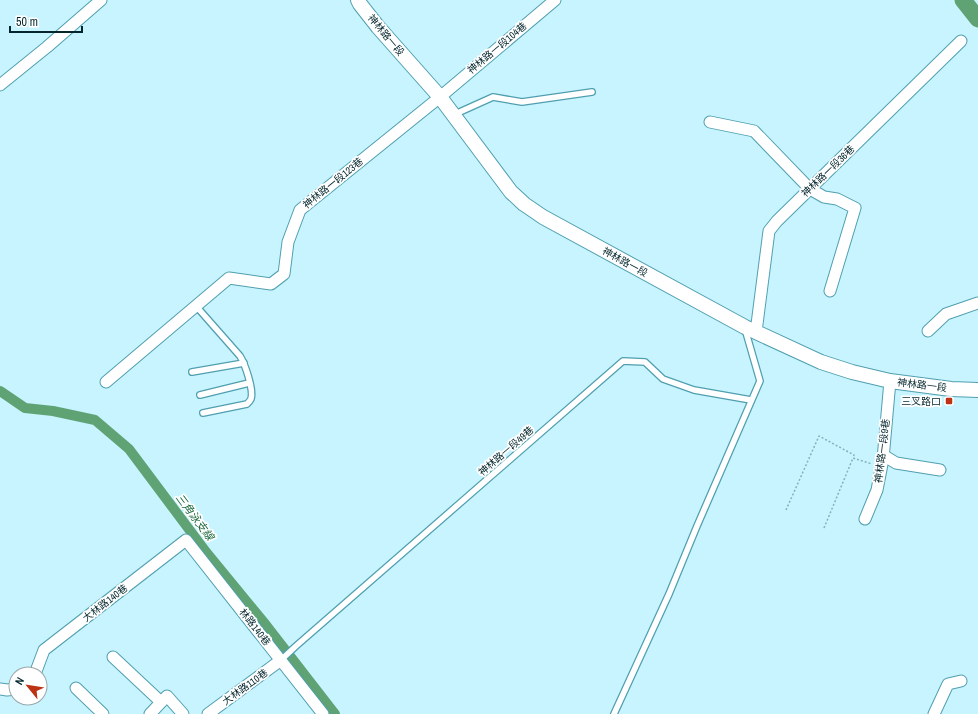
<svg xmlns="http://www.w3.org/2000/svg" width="978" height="714" viewBox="0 0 978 714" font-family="'Archivo Narrow','Noto Sans TC',sans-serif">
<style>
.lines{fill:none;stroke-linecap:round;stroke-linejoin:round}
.canal{stroke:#5fa375;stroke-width:10}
.river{stroke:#5fa375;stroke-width:17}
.service-casing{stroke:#509fb0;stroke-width:8}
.minor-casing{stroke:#509fb0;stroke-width:13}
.tertiary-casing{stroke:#509fb0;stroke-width:16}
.path{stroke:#87b1b9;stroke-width:1.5;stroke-dasharray:2 2;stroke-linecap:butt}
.service{stroke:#fff;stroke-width:5.5}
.minor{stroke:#fff;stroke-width:11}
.tertiary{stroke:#fff;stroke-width:14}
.poi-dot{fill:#bd3213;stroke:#fff;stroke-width:1.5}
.labels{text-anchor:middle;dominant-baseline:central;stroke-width:3.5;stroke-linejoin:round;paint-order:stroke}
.street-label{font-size:10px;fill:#03262c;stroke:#fff}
.poi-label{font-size:10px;fill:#03262c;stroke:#fff;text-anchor:end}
.water-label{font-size:11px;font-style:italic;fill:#1b683c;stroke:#fff}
</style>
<rect width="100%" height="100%" fill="#c7f4fe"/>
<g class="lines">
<polyline class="canal" points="0,391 25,408 53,411 95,420 129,449 206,552 266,625 335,714"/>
<polyline class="river" points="963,0 978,19"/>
<defs>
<g id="service">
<polyline points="453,115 493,97 522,102 592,92"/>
<path d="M196,306L240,356C245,364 254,390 251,399C250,401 249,402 247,404L203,413"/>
<polyline points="192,372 244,363"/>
<polyline points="200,395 249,383"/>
<polyline points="281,660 296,646 623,361 645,362 663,379 694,390 751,400"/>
<polyline points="614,714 669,594 697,526 760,381 745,329"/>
</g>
<g id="minor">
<polyline points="0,85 47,47 101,0"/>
<polyline points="710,122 754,131 810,189 824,197 837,199 855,208 830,291"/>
<polyline points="928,331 946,314 978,303"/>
<polyline points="756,332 769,231 777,221 961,41"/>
<polyline points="106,382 229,278 271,284 284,274 288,242 300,210 440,97 555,0"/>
<polyline points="883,455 896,463 940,470"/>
<polyline points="865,519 877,490 883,459 890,381"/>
<polyline points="113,657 161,702"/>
<polyline points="35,674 44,650 186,540 323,714"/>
<polyline points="76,688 103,714"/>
<polyline points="0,689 7,690 16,689"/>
<polyline points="150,714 167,696 183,714"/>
<polyline points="208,714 281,660"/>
<polyline points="934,714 948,684 961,681"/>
</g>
<polyline id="tertiary" points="358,0 360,4 378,27 440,97 511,192 524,204 543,217 745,327 821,362 852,372 890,381 951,389 978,390"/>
</defs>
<use href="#service" class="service-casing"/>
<use href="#minor" class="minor-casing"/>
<use href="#tertiary" class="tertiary-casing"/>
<g class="path">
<polyline points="786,510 819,436 854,455 853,458"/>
<polyline points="824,528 853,458 872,464"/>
</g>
<use href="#service" class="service"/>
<use href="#minor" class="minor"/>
<use href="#tertiary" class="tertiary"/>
</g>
<rect class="poi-dot" x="945" y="397" width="8" height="8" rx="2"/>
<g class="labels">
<g class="street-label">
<text transform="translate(386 35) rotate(50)">神林路一段</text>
<text transform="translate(497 48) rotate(-40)">神林路一段104巷</text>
<text transform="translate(828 171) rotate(-44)">神林路一段36巷</text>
<text transform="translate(333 183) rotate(-39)">神林路一段123巷</text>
<text transform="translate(625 262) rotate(29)">神林路一段</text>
<text transform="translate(922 385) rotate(7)">神林路一段</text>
<text transform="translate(506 451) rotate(-41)">神林路一段49巷</text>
<text transform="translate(882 451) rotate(-83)">神林路一段9巷</text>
<text transform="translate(105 603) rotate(-38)">大林路140巷</text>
<text transform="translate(255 627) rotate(52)">林路140巷</text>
<text transform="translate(245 687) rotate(-36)">大林路110巷</text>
</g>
<g class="poi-label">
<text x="941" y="401">三叉路口</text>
</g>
<g class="water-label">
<text transform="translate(195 517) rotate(53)">三角泳支線</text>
</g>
</g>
<g transform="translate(28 686) rotate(300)"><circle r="19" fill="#ffffff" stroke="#9aa8ab"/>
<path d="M0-3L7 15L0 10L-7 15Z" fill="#bd3213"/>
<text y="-6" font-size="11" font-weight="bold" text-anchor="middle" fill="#03262c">N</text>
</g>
<path d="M10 26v6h72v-6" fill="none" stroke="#03262c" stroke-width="2"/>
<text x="16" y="26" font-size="12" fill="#03262c" stroke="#ffffff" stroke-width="3" paint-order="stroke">50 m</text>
</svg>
